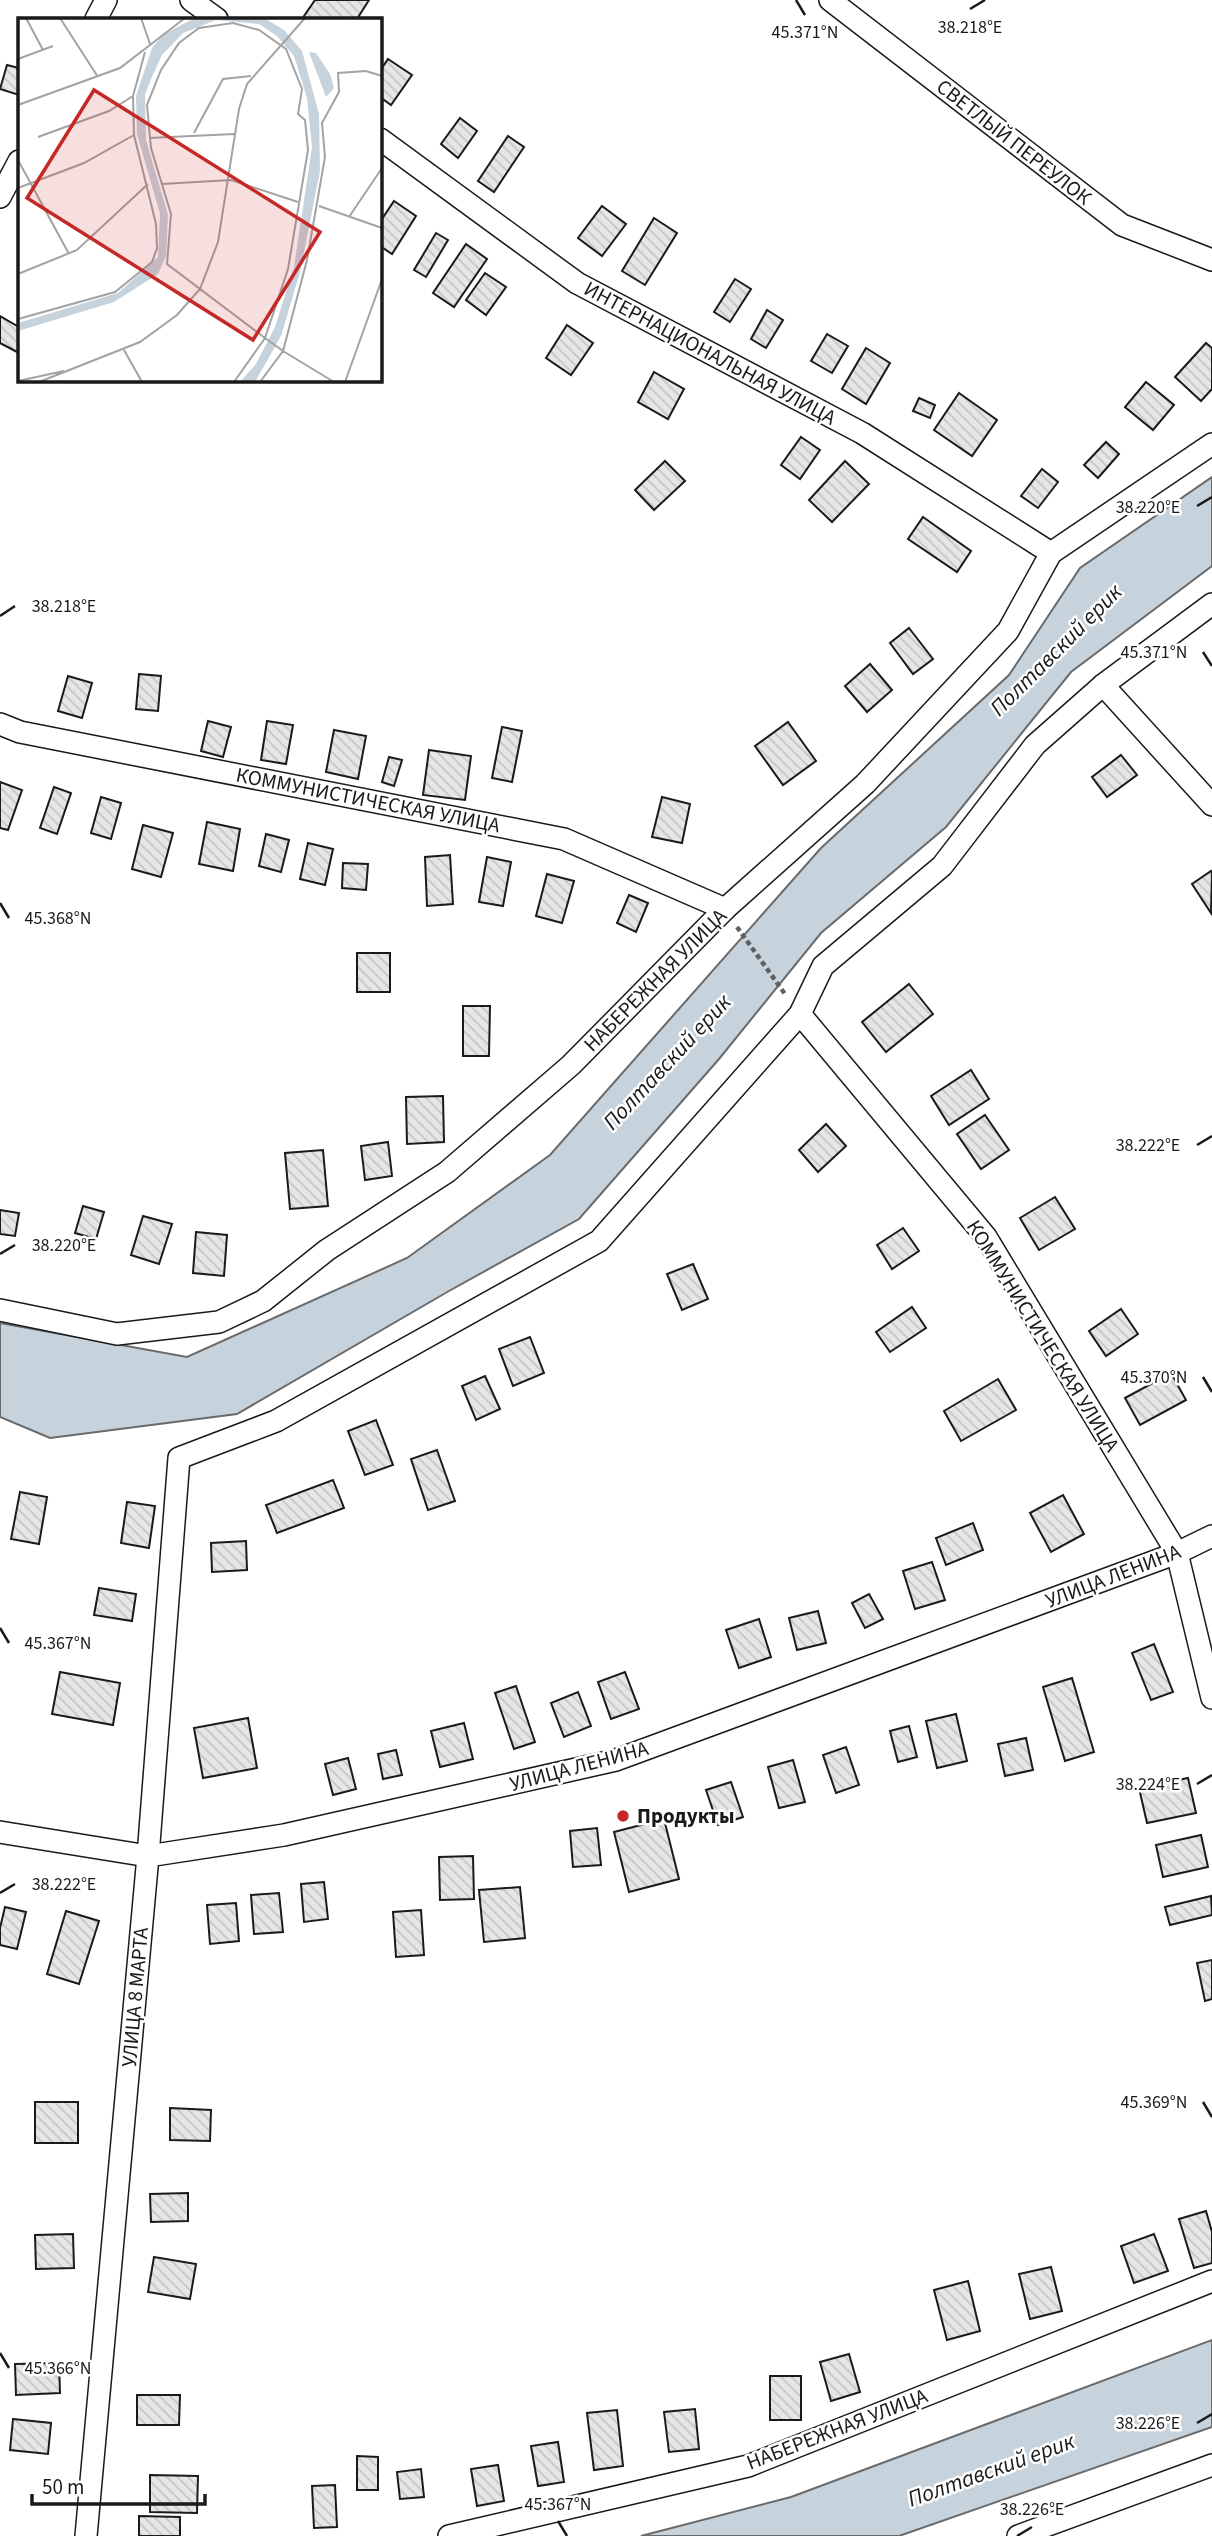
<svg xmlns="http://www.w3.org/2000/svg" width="1212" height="2536" viewBox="0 0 1212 2536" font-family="'Source Sans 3',sans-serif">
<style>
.water{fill:#c6d2dc;stroke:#6a6a6a;stroke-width:2}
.building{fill:url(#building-back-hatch);stroke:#1a1a1a;stroke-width:2}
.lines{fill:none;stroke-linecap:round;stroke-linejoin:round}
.minor-casing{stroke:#1a1a1a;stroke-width:24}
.path{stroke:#5f5f5f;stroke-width:4.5;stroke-dasharray:5 3.5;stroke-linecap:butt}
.minor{stroke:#fff;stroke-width:21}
.ticks{fill:none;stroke:#1a1a1a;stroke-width:2.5}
.poi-dot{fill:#c62828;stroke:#fff;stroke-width:2.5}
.labels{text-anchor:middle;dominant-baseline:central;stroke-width:5;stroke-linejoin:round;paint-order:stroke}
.street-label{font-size:21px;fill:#1a1a1a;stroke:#fff}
.poi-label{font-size:21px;font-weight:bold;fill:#1a1a1a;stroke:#fff;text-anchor:start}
.water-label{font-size:23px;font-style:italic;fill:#1a1a1a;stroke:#fff}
.inset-road{fill:none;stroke:#a3a3a3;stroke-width:2}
.view{fill:#c62828;fill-opacity:0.15;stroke:#c62828;stroke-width:3.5}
.inset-edge{fill:none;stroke:#1a1a1a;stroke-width:3.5}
.ticks-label{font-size:18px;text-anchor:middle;fill:#1a1a1a;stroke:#fff;stroke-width:5;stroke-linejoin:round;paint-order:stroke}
</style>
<defs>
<pattern id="building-back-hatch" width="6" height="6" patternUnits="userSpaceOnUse" patternTransform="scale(1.75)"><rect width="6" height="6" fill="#e6e6e6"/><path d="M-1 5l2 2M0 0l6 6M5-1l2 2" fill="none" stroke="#c5c5c5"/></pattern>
</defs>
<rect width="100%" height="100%" fill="#fff"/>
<g class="water">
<polygon points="1212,477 1212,566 1071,672 946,827 821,933 719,1059 579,1219 449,1291 237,1414 50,1438 0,1417 0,1323 187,1357 407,1258 550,1155 821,848 1009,675 1080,568"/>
<polygon points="1212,2340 1212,2427 899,2536 641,2536 791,2497"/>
</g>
<g class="building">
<polygon points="315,0 369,0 357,19 302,19"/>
<polygon points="388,59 412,75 391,105 380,97 380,71"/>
<polygon points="7,65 19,68 19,95 0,89"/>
<polygon points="460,118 477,131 458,158 441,144"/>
<polygon points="508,136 524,147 494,192 478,181"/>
<polygon points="394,201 416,216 392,254 380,246 380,222"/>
<polygon points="602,206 626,224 602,256 578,238"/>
<polygon points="654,218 677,233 645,285 622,271"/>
<polygon points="436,233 448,240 426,277 414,270"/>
<polygon points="466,244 487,259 454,307 433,293"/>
<polygon points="485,273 506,287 486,315 466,300"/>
<polygon points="735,279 751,289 730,322 714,312"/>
<polygon points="767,310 783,320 766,348 751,339"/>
<polygon points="0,316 19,327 19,353 0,343"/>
<polygon points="567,325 593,343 571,375 546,358"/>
<polygon points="827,334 848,346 832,373 811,361"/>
<polygon points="1206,343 1212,348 1212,389 1201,401 1175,377"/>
<polygon points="866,348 890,363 866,404 842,389"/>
<polygon points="654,372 684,389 668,419 638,402"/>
<polygon points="1146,382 1174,405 1153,430 1125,407"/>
<polygon points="959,393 997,420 972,456 934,430"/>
<polygon points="919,398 935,405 930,418 913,411"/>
<polygon points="801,437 820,450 800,479 781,465"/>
<polygon points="1106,442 1119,454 1098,478 1084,465"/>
<polygon points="665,461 685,481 654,510 635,490"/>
<polygon points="845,461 869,484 832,522 809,500"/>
<polygon points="1042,469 1058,482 1038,508 1021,496"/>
<polygon points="923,517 971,551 957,572 908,539"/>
<polygon points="909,628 933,659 913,674 890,643"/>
<polygon points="870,664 892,690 867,712 845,686"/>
<polygon points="139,674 161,676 158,711 136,709"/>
<polygon points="68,676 92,683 82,718 58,711"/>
<polygon points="208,721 231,727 223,757 201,751"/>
<polygon points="267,721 293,725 286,764 261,760"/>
<polygon points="788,722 816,761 783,785 755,746"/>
<polygon points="502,727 522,731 512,782 492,778"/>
<polygon points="334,730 366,736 358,779 326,772"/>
<polygon points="429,750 471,756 465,800 423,795"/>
<polygon points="1121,755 1137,775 1107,797 1092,777"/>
<polygon points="389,757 402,760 394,786 382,782"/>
<polygon points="0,782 22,790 8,830 0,828"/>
<polygon points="54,787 71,793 57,834 40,828"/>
<polygon points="101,797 121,803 111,839 91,833"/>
<polygon points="662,797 690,804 682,843 652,837"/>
<polygon points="207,822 240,829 233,871 199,864"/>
<polygon points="143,825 173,833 161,877 132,869"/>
<polygon points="266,834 289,840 281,872 259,866"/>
<polygon points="308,843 333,849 325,885 300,879"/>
<polygon points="450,855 453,904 427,906 425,857"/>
<polygon points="487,857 511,862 503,906 479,902"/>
<polygon points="343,863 368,864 366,890 342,888"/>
<polygon points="1211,871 1212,873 1211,913 1192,884"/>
<polygon points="547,874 574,881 562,923 536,916"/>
<polygon points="629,895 648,903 636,932 617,923"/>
<rect x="357" y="953" width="33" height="39"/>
<polygon points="909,984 933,1014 886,1052 862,1022"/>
<polygon points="463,1006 490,1006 489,1056 463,1056"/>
<polygon points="971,1070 989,1099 949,1125 931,1096"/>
<polygon points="443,1096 444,1142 407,1144 406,1097"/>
<polygon points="985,1115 1009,1150 981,1169 957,1134"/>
<polygon points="826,1124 846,1146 818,1172 799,1150"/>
<polygon points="388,1142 392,1176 365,1180 361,1146"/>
<polygon points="323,1150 328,1206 290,1209 285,1153"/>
<polygon points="1055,1197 1075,1229 1039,1250 1020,1218"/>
<polygon points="83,1206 104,1212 96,1239 75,1233"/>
<polygon points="0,1210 19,1213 15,1236 0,1234"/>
<polygon points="143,1216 172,1224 159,1264 131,1255"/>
<polygon points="903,1228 919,1251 892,1269 877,1245"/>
<polygon points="196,1232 227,1235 224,1276 193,1273"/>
<polygon points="693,1264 708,1299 682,1310 667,1274"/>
<polygon points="912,1307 926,1328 890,1352 876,1332"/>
<polygon points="1121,1309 1138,1334 1106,1356 1089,1331"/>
<polygon points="530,1337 544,1373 513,1386 499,1349"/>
<polygon points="1171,1373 1186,1400 1140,1425 1125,1398"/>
<polygon points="485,1376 500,1409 476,1420 462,1386"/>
<polygon points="998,1379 1016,1410 961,1441 944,1411"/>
<polygon points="376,1420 393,1465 365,1475 348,1431"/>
<polygon points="437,1450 455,1501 428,1510 411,1459"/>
<polygon points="333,1480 344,1508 277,1533 266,1505"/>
<polygon points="20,1492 47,1497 39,1544 11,1539"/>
<polygon points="1063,1495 1084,1534 1051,1552 1030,1513"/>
<polygon points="127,1502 155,1506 149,1548 121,1543"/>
<polygon points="973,1523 983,1550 946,1565 936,1538"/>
<polygon points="246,1541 247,1570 212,1572 211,1543"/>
<polygon points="932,1562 945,1600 915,1609 903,1571"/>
<polygon points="99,1588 136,1594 132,1621 94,1615"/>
<polygon points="869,1594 883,1619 865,1628 852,1603"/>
<polygon points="818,1611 826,1643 797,1650 789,1618"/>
<polygon points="759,1619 771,1657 739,1668 726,1630"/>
<polygon points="1154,1644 1173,1692 1151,1700 1132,1653"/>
<polygon points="60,1672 120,1683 113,1725 52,1714"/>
<polygon points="625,1672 639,1709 611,1719 598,1682"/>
<polygon points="1072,1678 1094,1752 1065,1761 1043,1687"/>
<polygon points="516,1686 535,1742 514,1749 495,1693"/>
<polygon points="578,1692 591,1726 564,1737 551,1703"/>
<polygon points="956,1714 967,1761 937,1768 926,1721"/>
<polygon points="248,1718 257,1768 203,1778 194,1728"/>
<polygon points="464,1723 473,1759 440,1767 431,1731"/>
<polygon points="909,1726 917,1757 898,1762 890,1731"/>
<polygon points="1026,1738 1033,1770 1005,1776 998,1744"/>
<polygon points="846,1747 859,1785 836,1793 823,1755"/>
<polygon points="396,1750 402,1775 383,1779 378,1754"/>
<polygon points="348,1758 356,1789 333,1795 325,1764"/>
<polygon points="793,1760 805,1802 779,1808 768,1767"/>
<polygon points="1188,1778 1196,1813 1147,1823 1139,1788"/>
<polygon points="731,1782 743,1817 718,1825 706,1790"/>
<polygon points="664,1819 679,1879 629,1892 614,1832"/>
<polygon points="597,1828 601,1865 573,1867 570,1831"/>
<polygon points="1201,1835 1208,1867 1163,1877 1156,1845"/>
<polygon points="473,1856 474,1899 440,1900 439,1857"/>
<polygon points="324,1882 328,1919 304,1922 301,1884"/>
<polygon points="520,1887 525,1938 484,1942 479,1890"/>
<polygon points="279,1893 283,1932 254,1934 251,1895"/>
<polygon points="1211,1896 1212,1915 1170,1925 1165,1907"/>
<polygon points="236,1903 239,1941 210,1944 207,1905"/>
<polygon points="5,1907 26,1912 17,1949 0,1945 0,1928"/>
<polygon points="421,1910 424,1955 396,1957 393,1912"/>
<polygon points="66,1911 99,1921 79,1984 47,1974"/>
<polygon points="1212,1960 1212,1999 1205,2001 1197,1963"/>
<rect x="35" y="2102" width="43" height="41"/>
<polygon points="170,2108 211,2110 210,2141 170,2140"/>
<polygon points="188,2193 188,2221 151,2222 150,2194"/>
<polygon points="1206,2211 1212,2232 1212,2263 1194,2268 1179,2219"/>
<polygon points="73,2234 74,2268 36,2269 35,2235"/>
<polygon points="1154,2234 1168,2271 1134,2283 1121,2246"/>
<polygon points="154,2257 196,2264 190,2299 148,2292"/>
<polygon points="1051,2267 1062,2311 1030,2319 1019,2274"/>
<polygon points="968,2281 980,2331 947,2340 934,2290"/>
<polygon points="849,2354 860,2392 831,2401 820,2362"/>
<polygon points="59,2363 60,2393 16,2395 15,2364"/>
<rect x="770" y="2376" width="31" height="44"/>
<polygon points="137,2395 180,2395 179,2425 137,2425"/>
<polygon points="695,2409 699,2449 669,2452 664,2412"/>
<polygon points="617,2410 623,2466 594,2470 587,2413"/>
<polygon points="13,2419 51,2423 48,2454 10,2450"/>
<polygon points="558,2442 564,2482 538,2486 531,2446"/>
<polygon points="357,2456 378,2457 378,2490 357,2490"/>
<polygon points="498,2465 504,2501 477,2506 471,2469"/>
<polygon points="421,2469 424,2497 400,2499 397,2472"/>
<polygon points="150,2475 198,2476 197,2513 150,2512"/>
<polygon points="335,2485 337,2527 314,2528 312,2486"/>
<polygon points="139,2516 180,2517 180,2536 139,2536"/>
</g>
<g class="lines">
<defs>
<g id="minor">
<polyline points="191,0 217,19"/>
<polyline points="830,0 1122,225 1212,260"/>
<polyline points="96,19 106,0"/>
<polyline points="380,139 577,283 862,433 1051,553"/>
<polyline points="0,197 19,161"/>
<polyline points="1103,685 1212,805"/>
<polyline points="0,724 20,732 564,839 725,909"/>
<polyline points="800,1014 986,1237 1177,1553 1212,1698"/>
<polyline points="0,1310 117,1334 219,1322 263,1301 327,1250 447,1172 571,1065 725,909 865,784 1008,631 1051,553 1212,444"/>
<polyline points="0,1832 148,1856 284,1835 616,1760 1177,1553 1212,1536"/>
<polyline points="86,2536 148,1856 179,1458 276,1421 599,1241 800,1014 823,966 942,866 1035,745 1103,685 1212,604"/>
<polyline points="449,2536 748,2466 1212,2281"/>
<polyline points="1018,2536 1212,2465"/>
</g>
</defs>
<use href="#minor" class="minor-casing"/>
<polyline class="path" points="737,927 785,994"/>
<use href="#minor" class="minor"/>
</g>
<path class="ticks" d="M796,0L805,15M970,9L985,0M1197,506L1212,497M0,616L15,606M1203,652L1212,666M0,903L9,918M1197,1145L1212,1136M0,1254L15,1245M1203,1377L1212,1392M0,1628L9,1643M1197,1784L1212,1775M0,1893L15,1884M1203,2102L1212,2117M0,2353L9,2368M1197,2423L1212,2414M558,2521L567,2536M1017,2536L1032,2527"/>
<circle class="poi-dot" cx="623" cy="1816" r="7"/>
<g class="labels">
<g class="street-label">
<text transform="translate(1014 142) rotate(38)">СВЕТЛЫЙ ПЕРЕУЛОК</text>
<text transform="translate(710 353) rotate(28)">ИНТЕРНАЦИОНАЛЬНАЯ УЛИЦА</text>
<text transform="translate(368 800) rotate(11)">КОММУНИСТИЧЕСКАЯ УЛИЦА</text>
<text transform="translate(655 980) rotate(-45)">НАБЕРЕЖНАЯ УЛИЦА</text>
<text transform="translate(1043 1336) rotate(58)">КОММУНИСТИЧЕСКАЯ УЛИЦА</text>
<text transform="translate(1113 1576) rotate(-21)">УЛИЦА ЛЕНИНА</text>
<text transform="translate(579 1766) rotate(-15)">УЛИЦА ЛЕНИНА</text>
<text transform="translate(135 1997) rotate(-85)">УЛИЦА 8 МАРТА</text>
<text transform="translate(837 2429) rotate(-21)">НАБЕРЕЖНАЯ УЛИЦА</text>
</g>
<g class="poi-label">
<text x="637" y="1816">Продукты</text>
</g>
<g class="water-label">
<text transform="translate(1056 650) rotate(-45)">Полтавский ерик</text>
<text transform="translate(667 1062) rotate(-47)">Полтавский ерик</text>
<text transform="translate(991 2470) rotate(-20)">Полтавский ерик</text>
</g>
</g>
<g transform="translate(18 18)">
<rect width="364" height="364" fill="#fff"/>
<path d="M177,0H246L266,12L284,33L301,96L302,153L282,254L263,318L237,364H222L238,346L257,309L276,249L294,129L289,80L276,38L259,18L241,6L198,2L165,15L144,37L133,61L127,77L128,122L150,197L148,238L140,256L96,284L0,313V305L100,275L140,239L142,196L119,116L118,78L134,30L146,16ZM291,34L298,35L312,56L316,70L308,79Z" fill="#c6d2dc"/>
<path class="inset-road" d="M8,0L25,32M42,0L80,59M123,0L132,26M0,41L35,28M0,87L102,50L167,0M176,115L205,61L233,58M20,119L91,93L115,78M131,120L216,116M0,142L51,236M144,166L213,162L280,184M0,170L66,145L116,117M301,188L364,210M331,199L364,150M0,256L59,232L130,166M0,301L97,274L134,244L139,230L138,206L116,117L115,78L127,34M106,332L124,364M0,363L46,353M21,364L122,324L159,297L182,271L200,224L221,91L229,66L287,0M216,364L247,320L270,251L290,132L287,102L280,96L284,71L268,31L241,12L215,5L181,10L161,25L143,52L129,87L133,130L153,196L149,246L247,320L265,333L316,364M242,364L265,333L289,242L307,139L304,105L321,74L320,55L348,53L364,58M327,364L364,261"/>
<path class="view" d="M76,72L302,214L235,322L9,180Z"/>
<rect width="364" height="364" class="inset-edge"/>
</g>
<g class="ticks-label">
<text x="970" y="33">38.218°E</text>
<text x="805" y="38">45.371°N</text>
<text x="1148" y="513">38.220°E</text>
<text x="64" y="612">38.218°E</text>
<text x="1154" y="658">45.371°N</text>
<text x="58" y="924">45.368°N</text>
<text x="1148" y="1151">38.222°E</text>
<text x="64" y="1251">38.220°E</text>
<text x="1154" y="1383">45.370°N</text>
<text x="58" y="1649">45.367°N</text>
<text x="1148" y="1790">38.224°E</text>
<text x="64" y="1890">38.222°E</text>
<text x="1154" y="2108">45.369°N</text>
<text x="58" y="2374">45.366°N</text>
<text x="1148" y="2429">38.226°E</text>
<text x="558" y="2510">45.367°N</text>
<text x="1032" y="2515">38.226°E</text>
</g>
<path d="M32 2494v10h173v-10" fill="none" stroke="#1a1a1a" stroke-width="3.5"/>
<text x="42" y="2494" font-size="21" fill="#1a1a1a" stroke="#ffffff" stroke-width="5" paint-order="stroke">50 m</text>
</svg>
